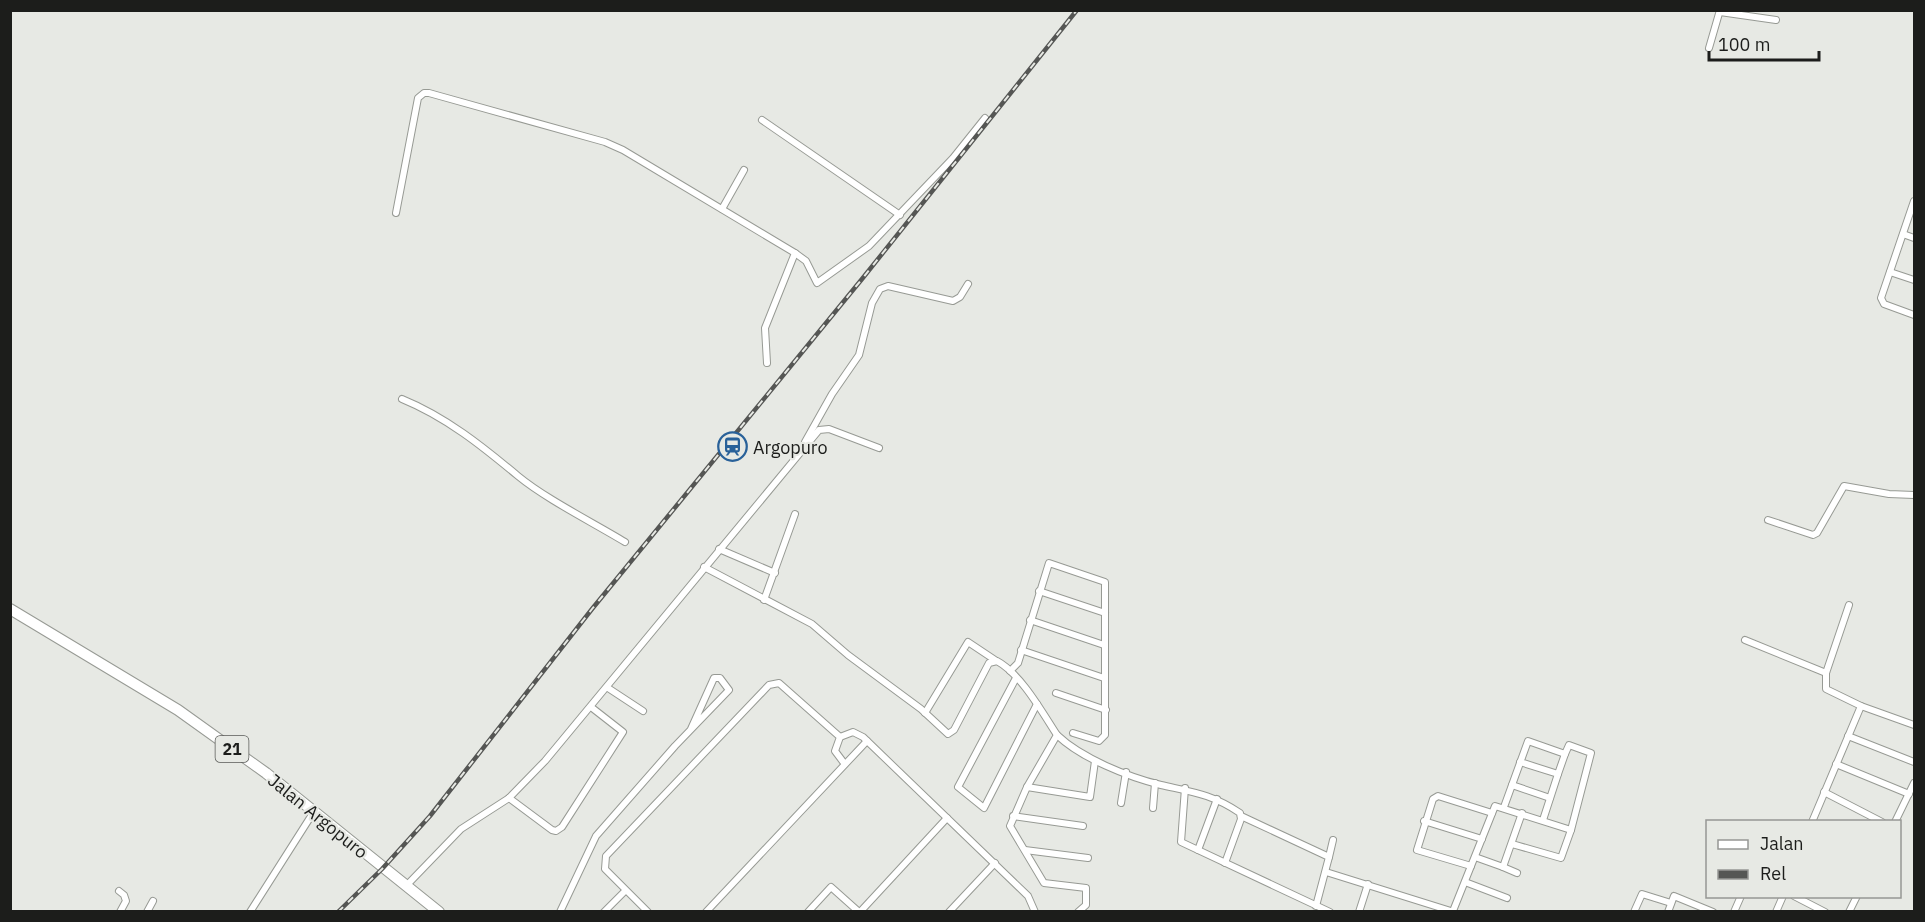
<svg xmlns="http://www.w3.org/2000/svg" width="1925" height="922" viewBox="0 0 1925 922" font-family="'IBM Plex Sans',sans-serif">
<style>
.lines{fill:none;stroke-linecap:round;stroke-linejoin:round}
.minor-casing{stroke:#979a94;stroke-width:8}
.trunk-casing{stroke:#979a94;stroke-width:12}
.minor{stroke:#fff;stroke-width:6}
.trunk{stroke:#fff;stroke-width:10}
.rail-casing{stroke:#555654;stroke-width:4.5}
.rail{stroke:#e7e9e4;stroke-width:2;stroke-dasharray:7;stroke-linecap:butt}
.labels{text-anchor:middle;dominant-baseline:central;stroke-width:4.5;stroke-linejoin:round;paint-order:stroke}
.shield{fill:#e7e9e4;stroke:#595a57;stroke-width:1.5}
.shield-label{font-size:16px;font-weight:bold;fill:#1c1d1b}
.poi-label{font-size:18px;fill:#1c1d1b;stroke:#e7e9e4;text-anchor:start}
.street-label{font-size:18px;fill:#1c1d1b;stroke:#e7e9e4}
</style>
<rect width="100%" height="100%" fill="#e7e9e4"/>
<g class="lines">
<defs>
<g id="minor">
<polyline points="1720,12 1776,20"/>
<polyline points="1709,48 1720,10"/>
<polyline points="762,120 900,215"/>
<polyline points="1914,201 1881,298 1884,304 1914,315"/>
<polyline points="722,209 744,170"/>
<polyline points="396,213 418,98 424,93 429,93 605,142 623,150 795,253 806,261 817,283 869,246 953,158 985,118"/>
<polyline points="1903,234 1914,238"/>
<polyline points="1890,272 1914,280"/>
<polyline points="767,363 765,328 795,253"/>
<path d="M402,399C446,417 482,446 518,476C546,499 592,522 625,542"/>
<polyline points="805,442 832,394 859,355 872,303 880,289 888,286 953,301 960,297 968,284"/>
<polyline points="1768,520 1813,535 1817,533 1844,486 1889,494 1914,495"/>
<polyline points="719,549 775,573"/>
<path d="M704,567L812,624L848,655L921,709L948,734L954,730L989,663L997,661C1021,674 1042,712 1057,735L1027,787L1010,826L1044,883L1086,888V905L1078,912"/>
<polyline points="1039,591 1105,613"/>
<polyline points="764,600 795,514"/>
<polyline points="1849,605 1826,673 1826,689 1861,706 1914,725"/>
<polyline points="1030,620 1104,645"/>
<polyline points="1745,640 1826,673"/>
<polyline points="1021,650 1104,678"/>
<polyline points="1010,671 1018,663 1049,563 1105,582 1105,735 1099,741 1073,733"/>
<polyline points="1016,678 958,787 984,808 1037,704"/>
<polyline points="608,688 643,711"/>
<polyline points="1056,693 1106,710"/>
<polyline points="925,713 968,642 995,660"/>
<path d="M1057,735C1081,758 1128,777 1161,785C1192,792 1212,794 1240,813L1241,819L1225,863"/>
<polyline points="1848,736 1914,762"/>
<polyline points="840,737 853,732 863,737 1028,896 1035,912"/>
<polyline points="1520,762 1558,774 1543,820"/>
<polyline points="1836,764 1909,794"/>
<polyline points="1558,774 1565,754"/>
<polyline points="1512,785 1550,798"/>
<polyline points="1027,787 1090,797 1095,761"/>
<polyline points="1185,788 1181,842 1330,912"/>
<polyline points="1824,792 1882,822"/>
<polyline points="509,798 552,830 556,831 562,827 623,732 591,707"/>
<polyline points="1121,803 1126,772"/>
<polyline points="1153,808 1155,783"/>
<polyline points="1013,816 1083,826"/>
<polyline points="1241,816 1329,857 1316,906"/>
<polyline points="1424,821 1482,839"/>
<polyline points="1812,822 1861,706"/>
<polyline points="1895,822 1914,783"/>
<polyline points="1512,844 1561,858 1571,830"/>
<polyline points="1025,850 1088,858"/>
<polyline points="1198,850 1217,799"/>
<polyline points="1329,857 1333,840"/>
<polyline points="1475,857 1503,867 1522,813"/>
<polyline points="1471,866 1417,850 1433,799 1438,796 1492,813"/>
<polyline points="1503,867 1517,873"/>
<polyline points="1326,872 1454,912"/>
<polyline points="1465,882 1507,898"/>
<polyline points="406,886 461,829 509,798 545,761 819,430 829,429 879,448"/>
<polyline points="119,891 124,895 126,901 120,912"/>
<polyline points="1794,896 1825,912"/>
<polyline points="1453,911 1495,806 1571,830 1591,753 1569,745 1565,754 1528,741 1504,807"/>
<polyline points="147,912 153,901"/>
<polyline points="250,912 313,813"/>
<polyline points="560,912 596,836 675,746 729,690 720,678 714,678 691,729"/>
<polyline points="604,912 625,891"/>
<polyline points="648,912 605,869 606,856 769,685 779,683 840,737 835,751 844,763"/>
<polyline points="706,912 867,741"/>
<polyline points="808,912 831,887 859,912"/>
<polyline points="860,912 947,818"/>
<polyline points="949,912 995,863"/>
<polyline points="1359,912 1368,884"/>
<polyline points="1634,912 1642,894 1671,903"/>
<polyline points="1668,912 1674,896 1713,912"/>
<polyline points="1734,912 1741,896"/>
<polyline points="1776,912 1783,896"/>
<polyline points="1849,912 1857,896"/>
</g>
<polyline id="trunk" points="10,609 178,710 266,773 439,912"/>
</defs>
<use href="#minor" class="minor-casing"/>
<use href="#trunk" class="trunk-casing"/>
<use href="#minor" class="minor"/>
<use href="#trunk" class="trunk"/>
<defs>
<polyline id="rail" points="338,912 382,869 430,816 592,609 862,279 1077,10"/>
</defs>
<use href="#rail" class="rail-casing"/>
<use href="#rail" class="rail"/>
</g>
<defs>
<symbol id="station-ring" viewBox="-11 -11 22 22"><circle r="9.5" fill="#e7e9e4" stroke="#296199" stroke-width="1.5"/><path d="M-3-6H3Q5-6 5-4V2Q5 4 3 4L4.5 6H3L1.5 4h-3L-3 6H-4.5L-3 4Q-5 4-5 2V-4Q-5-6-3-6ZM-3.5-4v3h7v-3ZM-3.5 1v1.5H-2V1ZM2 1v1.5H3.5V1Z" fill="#296199"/></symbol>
</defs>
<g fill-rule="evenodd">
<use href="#station-ring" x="716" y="430" width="33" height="33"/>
</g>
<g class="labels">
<rect class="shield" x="215.5" y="736" width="33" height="26" rx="4.5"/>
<g class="shield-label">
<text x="232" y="749">21</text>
</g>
<g class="poi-label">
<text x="753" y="447">Argopuro</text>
</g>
<g class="street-label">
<text transform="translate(318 816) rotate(39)">Jalan Argopuro</text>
</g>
</g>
<rect width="1925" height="922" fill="none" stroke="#1c1d1b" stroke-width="24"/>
<rect x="1706" y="820" width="195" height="78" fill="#e7e9e4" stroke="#969794" stroke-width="1.5"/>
<rect x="1718" y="840" width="30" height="9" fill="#ffffff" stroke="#969794" stroke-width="1.5"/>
<text x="1760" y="850" font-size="18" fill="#1c1d1b">Jalan</text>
<rect x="1718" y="870" width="30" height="9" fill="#555654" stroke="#969794" stroke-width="1.5"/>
<text x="1760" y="880" font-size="18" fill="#1c1d1b">Rel</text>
<path d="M1709 51v9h110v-9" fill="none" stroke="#1c1d1b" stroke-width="3"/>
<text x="1718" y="51" font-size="18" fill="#1c1d1b" stroke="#e7e9e4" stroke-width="4.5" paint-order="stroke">100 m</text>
</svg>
